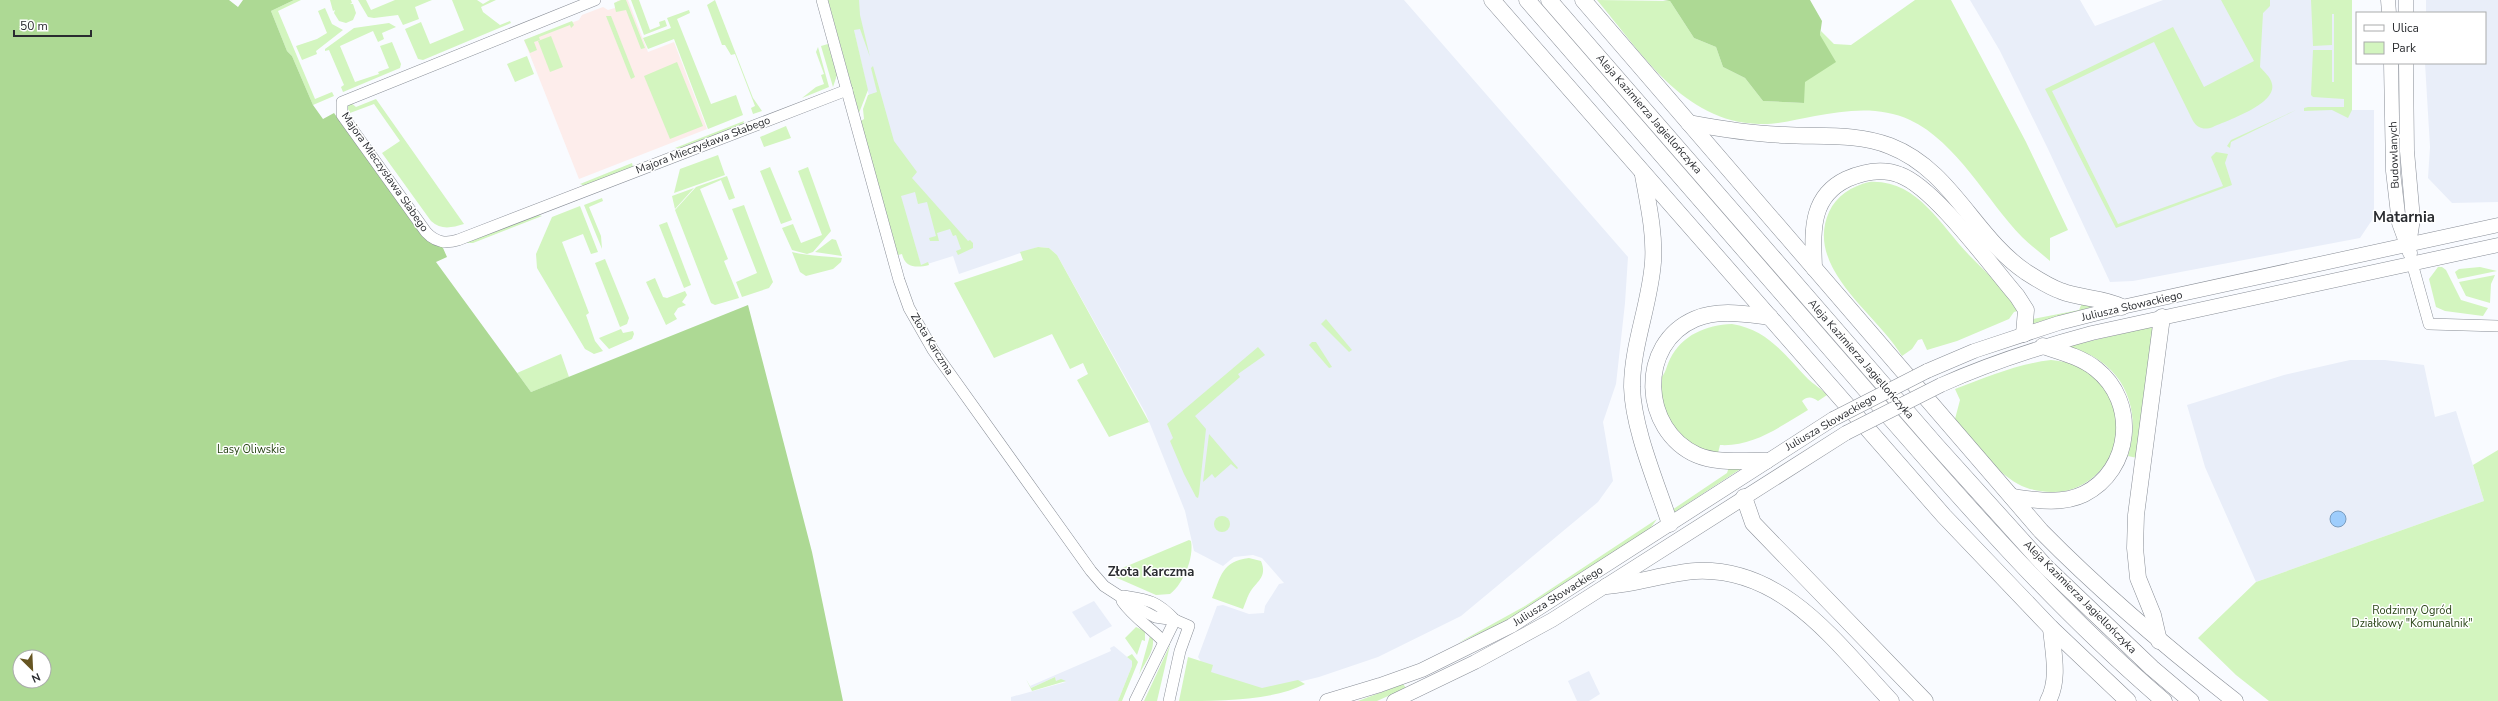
<svg xmlns="http://www.w3.org/2000/svg" width="2498" height="701" viewBox="0 0 2498 701" font-family="'Nunito Sans',sans-serif">
<style>
.built{fill:#e9eef9}
.education{fill:#fdedeb}
.green{fill:#d3f5bf}
.forest{fill:#add994;fill-rule:evenodd}
.water{fill:#9ecdfc;stroke:#7b9dbf}
.lines{fill:none;stroke-linecap:round;stroke-linejoin:round}
.minor-casing{stroke:#898e97;stroke-width:12}
.major-casing{stroke:#898e97;stroke-width:15}
.highway-casing{stroke:#898e97;stroke-width:17}
.minor{stroke:#fff;stroke-width:11}
.major{stroke:#fff;stroke-width:14}
.highway{stroke:#fff;stroke-width:16}
.major-bridge-casing{stroke:#898e97;stroke-width:15;stroke-linecap:butt}
.major-bridge{stroke:#fff;stroke-width:14}
.labels{text-anchor:middle;dominant-baseline:central;stroke-width:3;stroke-linejoin:round;paint-order:stroke}
.street-label{font-size:11px;fill:#2a2c30;stroke:#fff}
.park-label{font-size:11px;fill:#294516;stroke:#fff}
.quarter-label{font-size:13px;font-weight:bold;fill:#2a2c30;stroke:#fff}
.district-label{font-size:15px;font-weight:bold;fill:#2a2c30;stroke:#fff}
</style>
<rect width="100%" height="100%" fill="#f9fbff"/>
<g class="built">
<polygon points="847,0 1404,0 1628,257 1625,303 1616,384 1603,422 1613,481 1598,502 1461,616 1378,657 1319,677 1266,690 1212,679 1198,657 1217,606 1223,605 1249,614 1264,613 1265,606 1279,584 1284,583 1262,558 1253,555 1234,557 1223,566 1194,551 1185,511 1146,414 1057,255 1049,248 1038,247 959,274 953,256 921,266 868,92"/>
<polygon points="1970,0 2080,0 2095,26 2163,0 2352,0 2352,110 2374,110 2374,217 2360,238 2133,281 2110,282 2048,149 2000,51"/>
<polygon points="2426,0 2498,0 2498,202 2452,203 2428,178 2430,147 2425,63 2485,63 2485,13 2426,13"/>
<polygon points="2350,360 2385,360 2424,365 2435,417 2456,411 2484,501 2256,582 2205,467 2187,405 2284,375"/>
<polygon points="1094,601 1112,626 1090,638 1072,612"/>
<polygon points="1114,646 1132,661 1132,666 1118,701 1011,701 1011,697 1066,682 1056,681 1055,677 1031,688 1030,686 1111,651 1110,648"/>
<polygon points="1589,671 1600,694 1589,701 1577,701 1568,681"/>
</g>
<polygon class="education" points="621,0 628,0 648,52 674,42 707,129 579,179 524,40 579,20 582,15 603,7 608,10 615,8 617,1"/>
<g class="green">
<polygon points="294,0 301,0 278,11 315,99 332,92 334,96 313,105 292,56 287,51 271,11"/>
<polygon points="330,0 351,0 352,3 350,4 353,4 356,13 353,20 346,23 339,21 334,13 335,10 333,11"/>
<polygon points="358,0 366,0 371,10 395,0 432,0 415,7 419,19 403,25 398,15 374,18 368,17"/>
<polygon points="452,0 477,0 483,4 490,0 496,0 481,7 483,12 500,25 510,21 511,23 423,60 418,59 405,29 421,22 430,44 464,30"/>
<polygon points="621,0 626,0 645,48 641,49 626,10 616,12 614,3"/>
<polygon points="631,0 639,0 650,30 660,26 659,22 665,20 667,26 644,35"/>
<polygon points="715,0 753,98 762,111 753,114 751,108 755,106 735,54 731,55 725,45 722,45 707,5"/>
<polygon points="828,0 859,0 860,15 870,57 860,29 854,30 868,90 859,113"/>
<path d="M1597,0L1670,1L1694,38L1716,47L1723,67L1745,78L1763,101L1804,103V82L1821,31L1834,44L1851,45L1915,0H1951L2026,142L2068,230L2050,238V261C2041,253 2031,246 2022,237C1987,201 1957,142 1910,120C1880,106 1847,110 1815,116C1798,119 1777,125 1759,124C1683,122 1641,52 1597,0Z"/>
<path d="M2221,0H2270V6L2263,13L2260,67C2263,71 2271,77 2272,84C2277,104 2228,120 2213,127C2205,130 2198,129 2193,121L2154,42L2052,91L2118,224L2223,186L2211,157L2216,152L2228,154L2225,163L2232,185L2116,228L2045,89L2173,27L2204,87L2254,61Z"/>
<polygon points="2311,0 2352,0 2352,110 2348,118 2332,110 2304,111 2304,108 2308,107 2344,107 2344,99 2313,97 2311,95 2313,50 2332,50 2332,82 2334,82 2334,14 2332,14 2332,45 2313,46"/>
<polygon points="325,8 332,24 343,30 316,51 317,54 302,60 296,46 317,39 327,33 318,11"/>
<polygon points="689,10 690,13 677,19 711,104 736,95 743,115 708,129 674,39 648,49 643,38 671,28 667,18"/>
<polygon points="606,16 611,16 635,77 631,79"/>
<polygon points="572,21 574,25 571,28 570,25 539,37 540,40 534,42 537,50 530,53 524,40"/>
<polygon points="389,23 396,27 382,33 384,39 378,42 373,31 340,46 355,82 379,74 378,72 389,68 380,46 392,42 401,64 400,68 343,92 341,87 344,85 329,50 325,51 325,49 354,28"/>
<polygon points="551,36 563,67 550,72 538,41"/>
<polygon points="828,44 837,75 833,87 821,46"/>
<polygon points="818,47 829,87 802,98 816,87 824,84 821,75 824,74 816,52"/>
<polygon points="527,56 534,74 515,82 507,64"/>
<polygon points="677,62 703,126 670,139 644,76"/>
<path d="M873,66L894,141L917,172L912,178L968,241L970,240L973,243V248L958,255L956,251L961,249L956,235L953,236L950,229L937,233L939,241H930L929,238L936,236L927,202L918,204L915,192L901,196L921,265L928,262L929,265C917,268 905,268 902,254L898,255L861,121L864,119L863,109L868,95L877,92L871,68Z"/>
<path d="M376,99L464,224C451,228 441,230 431,221L382,153L400,141L374,104L350,113L347,107L351,103L356,107Z"/>
<polygon points="2296,110 2231,142 2230,148 2227,146 2231,140"/>
<polygon points="744,121 743,124 681,149 675,148"/>
<polygon points="786,126 791,138 764,147 760,137"/>
<polygon points="718,155 725,175 674,193 680,169"/>
<polygon points="632,163 633,167 585,186 580,184"/>
<polygon points="770,167 792,220 781,224 760,171"/>
<polygon points="808,167 831,231 813,252 807,254 792,250 782,228 793,224 801,243 822,235 798,171"/>
<polygon points="727,176 735,198 729,200 721,180 700,189 728,259 724,261 739,298 715,305 711,303 675,210 696,187"/>
<path d="M1869,182C1917,179 1940,225 1969,255C1987,273 2005,290 2021,310L2014,312L2009,319L1957,341L1927,350L1922,339L1918,340L1912,349L1902,356C1877,314 1804,268 1829,212C1836,196 1852,186 1869,182Z"/>
<polygon points="694,188 675,209 672,196"/>
<polygon points="602,198 603,201 589,207 601,236 602,249 584,205"/>
<polygon points="744,205 773,282 769,288 742,297 736,282 757,273 732,209"/>
<polygon points="580,206 598,252 591,254 583,234 562,242 589,313 586,315 595,341 603,351 594,354 585,349 537,268 536,254 552,217"/>
<polygon points="538,215 542,216 473,243 464,243"/>
<polygon points="667,222 691,285 684,288 659,225"/>
<polygon points="832,239 836,240 842,256 815,252"/>
<polygon points="1038,247 1049,248 1057,255 1149,422 1109,437 1077,380 1088,374 1083,363 1070,369 1052,334 994,358 954,283 1023,260 1020,252"/>
<path d="M792,252C808,256 825,256 842,258L841,262L833,269L806,276L800,272Z"/>
<polygon points="605,259 629,318 627,324 620,327 595,263"/>
<polygon points="2438,267 2442,267 2446,270 2461,300 2488,308 2483,316 2445,311 2436,307 2429,279"/>
<polygon points="2480,267 2497,271 2458,279 2455,272 2459,269"/>
<polygon points="2495,275 2491,284 2490,303 2466,296 2459,282"/>
<polygon points="655,278 663,297 667,298 685,291 687,295 682,302 686,305 678,308 674,314 677,319 666,325 646,282"/>
<polygon points="2082,303 2095,304 2093,307 2031,324 2033,319 2079,310"/>
<polygon points="1326,319 1352,350 1349,352 1321,324"/>
<path d="M1732,324C1768,330 1784,354 1808,379C1814,385 1821,388 1827,395L1818,401C1812,397 1808,396 1802,401L1808,410C1781,426 1753,447 1720,445L1718,453C1700,450 1672,436 1666,417C1663,405 1661,392 1659,380C1666,374 1666,367 1670,359C1682,335 1706,325 1732,324Z"/>
<path d="M2155,326L2137,458L2128,456C2140,418 2130,378 2094,357C2086,352 2076,351 2069,346Z"/>
<polygon points="621,329 623,333 633,331 634,334 632,339 609,349 599,338"/>
<polygon points="1312,342 1316,342 1332,367 1329,368 1309,345"/>
<polygon points="1258,347 1265,355 1238,374 1240,377 1195,416 1206,429 1199,494 1198,498 1196,497 1184,474 1170,441 1173,438 1167,424"/>
<polygon points="561,354 569,377 531,392 517,373"/>
<path d="M2051,360C2067,362 2084,365 2096,376C2100,380 2103,387 2106,391C2109,397 2115,404 2117,410C2127,451 2092,494 2051,492C2040,491 2028,490 2018,484C1993,470 1974,441 1955,419L1960,400L1955,389C1987,377 2017,364 2051,360Z"/>
<polygon points="1209,434 1238,468 1237,469 1231,464 1215,478 1212,474 1203,482"/>
<polygon points="2498,450 2498,701 2269,701 2236,675 2198,638 2256,582 2484,501 2473,465"/>
<polygon points="1729,467 1742,468 1673,513 1672,510 1727,473"/>
<circle cx="1222" cy="524" r="8"/>
<polygon points="1657,519 1649,530 1507,621 1458,643 1525,606"/>
<path d="M1189,540L1191,541C1194,557 1184,583 1170,594L1156,595L1108,574Z"/>
<path d="M1249,558L1261,561C1268,578 1256,581 1249,594C1247,598 1245,604 1243,609L1212,598C1221,576 1222,561 1249,558Z"/>
<polygon points="1136,627 1145,631 1145,641 1142,640 1137,655 1125,638"/>
<path d="M1151,632C1158,648 1146,660 1139,675Z"/>
<polygon points="1170,645 1157,701 1144,701"/>
<polygon points="1132,654 1138,662 1122,701 1118,701 1132,666 1132,661 1127,657"/>
<path d="M1188,657L1213,665L1211,672L1262,688L1298,680L1305,684C1272,701 1218,701 1179,701Z"/>
<polygon points="1055,677 1056,681 1061,679 1066,681 1032,691 1026,679 1031,688"/>
<polygon points="1403,684 1406,688 1377,701 1358,701"/>
</g>
<g class="forest">
<path d="M0,0H229L238,7L243,0H294L271,11L287,51L292,56L313,105L323,119L334,113L419,231L443,248L447,257L436,262L531,392L748,305L812,552L843,701H0ZM20,657H44V681H20Z"/>
<polygon points="1663,0 1810,0 1822,21 1820,35 1836,62 1805,82 1804,103 1763,101 1745,78 1723,67 1716,47 1694,38 1670,1"/>
</g>
<circle class="water" cx="2338" cy="519" r="8"/>
<g class="lines">
<defs>
<g id="minor">
<path d="M595,0L342,102V115L426,232C435,242 445,244 458,240L847,90"/>
<polyline points="822,0 899,280 909,308 933,350 1091,571 1104,586 1138,608 1155,617 1175,620 1189,626 1180,651 1169,701"/>
<polyline points="2412,263 2429,324 2498,326"/>
<path d="M1123,596C1148,600 1156,600 1175,620"/>
<path d="M1122,601C1134,618 1150,627 1164,642"/>
<polyline points="1135,701 1175,620"/>
</g>
<g id="major">
<polyline points="2388,0 2389,13"/>
<polyline points="2406,13 2406,0"/>
<polyline points="2391,63 2393,171 2399,223 2410,253"/>
<polyline points="2406,63 2407,151 2413,219 2409,245"/>
<polyline points="1927,371 1974,351 2059,323 2122,307 2498,225"/>
<path d="M1941,385C1990,363 2040,347 2092,333L2498,245"/>
<polyline points="1327,701 1380,685 1422,670 1511,626 1833,419"/>
<polyline points="1394,701 1475,662 1552,620 1846,433"/>
</g>
<g id="highway">
<polyline points="1492,0 1944,516 2051,628 2128,701"/>
<path d="M1527,0C1635,125 1743,250 1852,374C1951,488 2049,603 2164,701"/>
<polyline points="1549,0 1936,445 2046,567 2152,668 2191,701"/>
<path d="M1583,0L2041,531C2102,593 2167,648 2235,701"/>
<path d="M1689,123C1721,129 1753,134 1785,135C1820,137 1857,133 1890,146C1952,170 1974,237 2026,272C2037,279 2049,287 2061,291C2081,299 2102,297 2122,307"/>
<path d="M1643,175C1648,203 1655,233 1653,262C1650,304 1632,345 1632,387C1633,429 1657,484 1670,524"/>
<path d="M1814,268C1813,233 1809,197 1847,179C1863,172 1883,168 1900,175C1935,188 1991,266 2017,296L2026,310L2024,334"/>
<path d="M1766,461C1744,460 1718,464 1697,455C1641,430 1637,344 1695,319C1719,309 1745,314 1770,317"/>
<polyline points="1744,497 1753,523 1925,701"/>
<path d="M2012,497C2035,500 2061,505 2084,494C2132,470 2138,402 2096,369C2081,357 2061,352 2043,346"/>
<path d="M1607,586C1637,584 1666,573 1696,571C1784,567 1837,644 1891,701"/>
<polyline points="2159,641 2153,615 2138,578 2135,548 2136,515 2162,317"/>
<path d="M2048,701C2060,679 2053,652 2051,628"/>
</g>
</defs>
<use href="#minor" class="minor-casing"/>
<use href="#major" class="major-casing"/>
<use href="#highway" class="highway-casing"/>
<use href="#minor" class="minor"/>
<use href="#major" class="major"/>
<use href="#highway" class="highway"/>
<defs>
<g id="major-bridge">
<polyline points="1833,419 1927,371"/>
<polyline points="1846,433 1941,385"/>
</g>
</defs>
<use href="#major-bridge" class="major-bridge-casing"/>
<use href="#major-bridge" class="major-bridge"/>
</g>
<g class="labels">
<g class="street-label">
<text transform="translate(1649 114) rotate(49)">Aleja Kazimierza Jagiellończyka</text>
<text transform="translate(703 145) rotate(-21)">Majora Mieczysława Słabego</text>
<text transform="translate(2394 155) rotate(-92)">Budowlanych</text>
<text transform="translate(385 172) rotate(55)">Majora Mieczysława Słabego</text>
<text transform="translate(2132 306) rotate(-13)">Juliusza Słowackiego</text>
<text transform="translate(932 344) rotate(58)">Złota Karczma</text>
<text transform="translate(1861 359) rotate(49)">Aleja Kazimierza Jagiellończyka</text>
<text transform="translate(1831 422) rotate(-30)">Juliusza Słowackiego</text>
<text transform="translate(1558 596) rotate(-32)">Juliusza Słowackiego</text>
<text transform="translate(2080 597) rotate(45)">Aleja Kazimierza Jagiellończyka</text>
</g>
<g class="park-label">
<text x="251" y="449">Lasy Oliwskie</text>
<text x="2412" y="610">Rodzinny Ogród<tspan x="2412" dy="13">Działkowy "Komunalnik"</tspan></text>
</g>
<g class="quarter-label">
<text x="1151" y="572">Złota Karczma</text>
</g>
<g class="district-label">
<text x="2404" y="217">Matarnia</text>
</g>
</g>
<rect x="2356" y="12" width="130" height="52" fill="#ffffff" stroke="#aaabac"/>
<rect x="2364" y="25" width="20" height="6" fill="#ffffff" stroke="#aaabac"/>
<text x="2392" y="32" font-size="12" fill="#2a2c30">Ulica</text>
<rect x="2364" y="42" width="20" height="12" fill="#d3f5bf" stroke="#aaabac"/>
<text x="2392" y="52" font-size="12" fill="#2a2c30">Park</text>
<g transform="translate(32 669) rotate(156)"><circle r="19" fill="#ffffff" stroke="#aaabac"/>
<path d="M0-3L7 15L0 10L-7 15Z" fill="#665522"/>
<text y="-6" font-size="11" font-weight="bold" text-anchor="middle" fill="#2a2c30">N</text>
</g>
<path d="M14 30v6h77v-6" fill="none" stroke="#2a2c30" stroke-width="2"/>
<text x="20" y="30" font-size="12" fill="#2a2c30" stroke="#ffffff" stroke-width="3" paint-order="stroke">50 m</text>
</svg>
